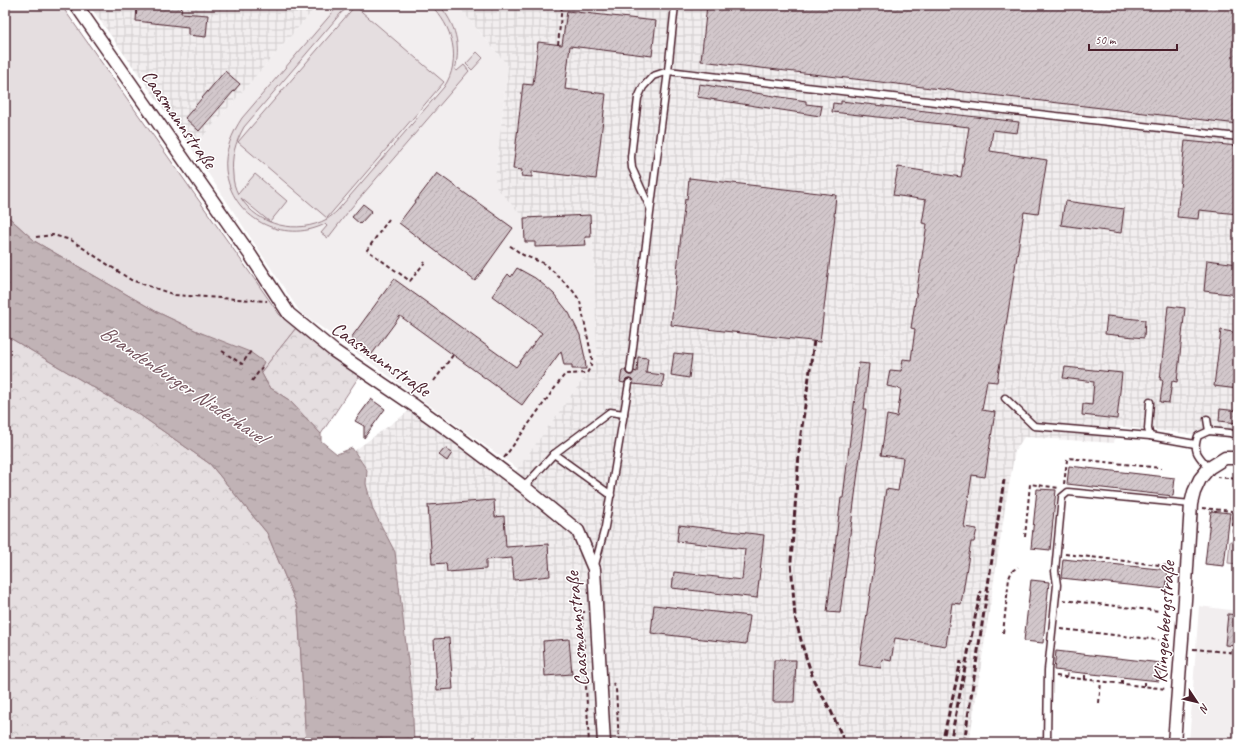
<svg xmlns="http://www.w3.org/2000/svg" width="1243" height="748" viewBox="0 0 1243 748" font-family="Caveat,sans-serif">
<style>
.built{fill:#f2eeef}
.industrial{fill:url(#industrial-grid)}
.green{fill:#e5dee0;stroke:#987e86}
.forest{fill:url(#forest-crowns);stroke:#987e86}
.water{fill:url(#water-ripples);stroke:#91787e}
.building{fill:url(#building-hatch);stroke:#4a1f2b}
.lines{fill:none;stroke-linecap:round;stroke-linejoin:round}
.lane-casing{stroke:#4a1f2b;stroke-width:9}
.street-casing{stroke:#4a1f2b;stroke-width:15}
.path{stroke:#4a1f2b;stroke-width:2;stroke-dasharray:4 3;stroke-linecap:butt}
.lane{stroke:#fff;stroke-width:6}
.street{stroke:#fff;stroke-width:12}
.rail{stroke:#4a1f2b;stroke-width:3;stroke-dasharray:6 3;stroke-linecap:butt}
.labels{text-anchor:middle;dominant-baseline:central;stroke-width:3;stroke-linejoin:round;paint-order:stroke}
.street-label{font-size:20px;fill:#4a1f2b;stroke:#fff}
.water-label{font-size:21px;font-style:italic;fill:#74535c;stroke:#fff}
</style>
<defs>
<pattern id="industrial-grid" width="8" height="8" patternUnits="userSpaceOnUse"><rect width="8" height="8" fill="#f2eeef"/><path d="M0 4h8M4 0v8" fill="none" stroke="#d1cccd"/></pattern>
<pattern id="forest-crowns" width="20" height="18" patternUnits="userSpaceOnUse"><rect width="20" height="18" fill="#e5dee0"/><path d="M2 6a3 3 0 1 1 6 0M12 15a3 3 0 1 1 6 0" fill="none" stroke="#c6bec0"/></pattern>
<pattern id="water-ripples" width="26" height="14" patternUnits="userSpaceOnUse"><rect width="26" height="14" fill="#c1b3b6"/><path d="M2 4q2-2 4 0t4 0M15 11q2-2 4 0t4 0" fill="none" stroke="#9f9194"/></pattern>
<pattern id="building-hatch" width="6" height="6" patternUnits="userSpaceOnUse"><rect width="6" height="6" fill="#d2c7cb"/><path d="M-1 1l2-2M0 6l6-6M5 7l2-2" fill="none" stroke="#b6aaae"/></pattern>
</defs>
<rect width="100%" height="100%" fill="#fff"/>
<filter id="ink" filterUnits="userSpaceOnUse"><feTurbulence type="fractalNoise" baseFrequency=".025" numOctaves="2"/><feDisplacementMap in="SourceGraphic" scale="8" xChannelSelector="R" yChannelSelector="G"/><feConvolveMatrix kernelMatrix="1 2 1 2 8 2 1 2 1" color-interpolation-filters="sRGB"/></filter>
<g filter="url(#ink)">
<g class="built">
<polygon points="318,5 457,5 508,66 495,177 590,215 594,260 597,360 518,469 300,312 192,149"/>
<polygon points="1199,606 1238,611 1238,743 1189,743"/>
</g>
<g class="industrial">
<polygon points="89,5 318,5 192,149"/>
<polygon points="457,5 1238,5 1238,439 1116,426 1114,443 1024,437 1015,451 1006,502 969,743 414,743 412,695 395,552 373,510 366,484 367,470 354,451 409,411 508,482 597,360 594,260 590,215 524,218 496,187 495,177 508,66"/>
</g>
<g class="green">
<polygon points="5,5 61,5 279,314 296,328 261,372 260,370 199,332 157,312 36,242 5,214"/>
<path d="M339,5H351L341,13L244,127C235,143 231,157 233,175C233,182 235,188 238,194L255,174L287,201L270,222L241,198C258,226 298,235 327,219C330,217 334,214 337,211L444,87C462,61 453,25 430,5H439C456,24 461,46 455,70L457,71L464,65L469,71L351,208L328,238L321,233L327,226L325,224C283,245 231,218 226,170C224,152 232,133 242,118Z"/>
<polygon points="355,6 444,82 327,218 238,142"/>
<polygon points="477,52 483,58 472,70 466,64"/>
<polygon points="1230,541 1238,542 1238,564 1228,563"/>
</g>
<g class="forest">
<polygon points="296,328 360,375 321,434 289,400 269,387 261,372"/>
<polygon points="5,335 140,415 210,464 267,533 298,608 306,743 5,743"/>
</g>
<polygon class="water" points="5,214 36,242 157,312 199,332 250,352 264,362 260,370 269,387 289,400 321,434 321,441 337,454 352,448 367,470 366,484 373,510 395,552 412,695 414,743 306,743 298,608 267,533 210,464 140,415 5,335"/>
<g class="building">
<polygon points="137,5 182,5 181,13 208,15 206,37 188,35 188,27 136,21"/>
<polygon points="707,5 1238,5 1238,124 701,61"/>
<polygon points="567,11 656,21 652,56 570,46 565,89 606,94 596,179 532,171 532,177 521,176 522,170 513,169 523,84 533,85 538,42 562,45"/>
<polygon points="225,71 240,84 199,131 185,118"/>
<polygon points="699,84 806,101 806,104 822,106 820,116 697,97"/>
<polygon points="841,101 1019,122 1017,133 993,130 990,151 1047,160 1038,214 1024,212 997,382 987,381 982,410 995,412 985,477 972,475 964,527 977,529 974,542 971,542 961,604 952,603 946,646 895,638 891,661 882,659 881,668 859,665 886,489 898,491 903,458 881,455 887,415 897,417 901,389 887,386 890,370 901,371 903,359 911,360 915,329 911,328 927,224 922,223 926,200 893,195 898,167 961,177 969,127 832,112 833,103 841,104"/>
<polygon points="1185,141 1238,146 1238,214 1199,210 1198,219 1177,217"/>
<polygon points="437,173 513,228 475,281 399,223"/>
<polygon points="689,178 836,195 834,216 835,216 820,342 671,325 685,199 687,200"/>
<polygon points="1065,201 1124,209 1121,233 1061,225"/>
<polygon points="363,204 372,211 360,224 352,217"/>
<polygon points="590,215 591,237 585,237 586,245 535,247 535,242 525,242 524,218"/>
<polygon points="1207,260 1238,264 1238,295 1204,291"/>
<polygon points="517,268 535,278 545,286 554,294 569,313 580,335 585,358 586,369 572,369 572,365 564,365 561,351 522,405 400,316 372,354 351,338 394,279 516,367 542,333 492,296 508,274 511,277"/>
<polygon points="1168,306 1185,308 1177,382 1172,381 1169,403 1160,402 1163,380 1160,380"/>
<polygon points="1107,316 1145,320 1144,338 1105,334"/>
<polygon points="1221,330 1238,333 1238,389 1214,386"/>
<polygon points="674,353 692,355 689,378 671,375"/>
<polygon points="638,357 648,358 646,373 664,375 662,387 633,384 632,380 629,379 626,380 624,383 620,382 622,370 626,370 626,373 629,375 632,375 634,371 637,372"/>
<polygon points="859,363 869,364 864,409 866,409 840,613 827,612 841,498 843,498"/>
<polygon points="1065,367 1122,373 1117,419 1082,415 1083,404 1092,405 1094,382 1063,378"/>
<polygon points="371,399 385,409 364,438 364,426 355,421"/>
<polygon points="1220,409 1238,411 1238,423 1219,421"/>
<polygon points="445,448 452,453 447,461 439,455"/>
<polygon points="1069,466 1175,478 1173,496 1067,484"/>
<polygon points="1037,489 1056,490 1050,550 1031,548"/>
<polygon points="494,500 495,517 504,516 506,547 548,544 550,576 514,580 512,558 486,560 486,569 447,572 446,563 432,564 428,505"/>
<polygon points="1211,511 1230,513 1224,566 1205,564"/>
<polygon points="679,525 764,535 757,598 672,588 674,572 742,580 745,549 677,541"/>
<polygon points="1063,559 1168,570 1166,589 1061,578"/>
<polygon points="1031,580 1049,582 1043,643 1024,641"/>
<polygon points="654,605 750,616 746,644 651,633"/>
<polygon points="1228,614 1238,615 1238,646 1225,645"/>
<polygon points="449,638 453,689 437,690 434,639"/>
<polygon points="569,639 572,674 545,676 543,641"/>
<polygon points="1056,651 1161,663 1159,681 1054,670"/>
<polygon points="774,660 796,660 794,702 773,702"/>
</g>
<g class="lines">
<defs>
<g id="lane">
<polyline points="650,208 632,168 631,157 638,98 643,87 653,76 668,71 1238,137"/>
<polyline points="630,371 668,71 675,5"/>
<polyline points="1005,398 1034,426 1150,436"/>
<polyline points="1150,402 1148,429 1150,436 1195,444"/>
<polyline points="1207,419 1209,431"/>
<polyline points="554,454 610,412 624,414"/>
<path d="M1209,468C1199,456 1192,452 1198,436L1209,431L1230,433L1238,436"/>
<polyline points="524,487 554,454 611,495"/>
<polyline points="595,565 605,527 629,383"/>
<polyline points="1047,743 1048,670 1057,585 1055,571 1062,497 1068,492 1191,504"/>
</g>
<g id="street">
<polyline points="76,5 249,253 289,314 334,351 415,406 458,437 524,487 578,531 594,569 604,743"/>
<polyline points="1174,743 1185,600 1191,504 1194,492 1200,479 1209,468 1225,458 1238,458"/>
</g>
</defs>
<use href="#lane" class="lane-casing"/>
<use href="#street" class="street-casing"/>
<g class="path">
<polyline points="558,45 562,5"/>
<polyline points="389,219 367,250 410,281 425,262"/>
<polyline points="36,237 53,235 71,240 131,280 175,295 267,301"/>
<polyline points="222,351 242,364 251,351"/>
<polyline points="252,381 262,367"/>
<polyline points="434,381 453,355"/>
<polyline points="504,458 565,374 587,373 591,366 592,358 580,301 573,291 554,272 543,263 523,255 509,245"/>
<polyline points="1217,477 1238,479"/>
<polyline points="1064,484 1067,460 1068,458 1161,468"/>
<polyline points="1202,508 1232,511 1234,515 1233,532 1238,535"/>
<polyline points="1025,537 1030,484 1059,488"/>
<polyline points="1065,554 1176,567"/>
<polyline points="1063,600 1159,611"/>
<polyline points="585,612 582,612 589,743"/>
<polyline points="1061,629 1159,640"/>
<polyline points="1003,633 1009,578 1012,571 1018,567"/>
<polyline points="1193,649 1238,653"/>
<polyline points="1056,676 1167,689"/>
<polyline points="1067,677 1068,671"/>
<polyline points="1085,679 1085,673"/>
<polyline points="613,683 616,689 619,743"/>
<polyline points="1122,684 1122,677"/>
<polyline points="1144,686 1144,680"/>
<polyline points="1099,703 1101,681"/>
</g>
<use href="#lane" class="lane"/>
<use href="#street" class="street"/>
<g class="rail">
<polyline points="814,341 800,441 791,561 795,617 803,648 814,681 831,711 845,743"/>
<polyline points="942,743 961,661"/>
<polyline points="950,743 976,613 981,591"/>
<polyline points="964,743 1004,480"/>
</g>
</g>
</g>
<g class="labels">
<g class="street-label">
<text transform="translate(179 119) rotate(55)">Caasmannstraße</text>
<text transform="translate(381 359) rotate(35)">Caasmannstraße</text>
<text transform="translate(1164 622) rotate(-86)">Klingenbergstraße</text>
<text transform="translate(577 629) rotate(-95)">Caasmannstraße</text>
</g>
<g class="water-label">
<text transform="translate(183 384) rotate(34)">Brandenburger Niederhavel</text>
</g>
</g>
<rect width="1243" height="748" fill="none" stroke="#fff" stroke-width="20"/>
<rect x="10" y="10" width="1223" height="728" fill="none" stroke="#4a1f2b" stroke-width="1.5" filter="url(#ink)"/>
<g transform="translate(1197 702) rotate(125)" stroke="#ffffff" stroke-width="3" paint-order="stroke">
<path d="M0-3L7 15L0 10L-7 15Z" fill="#4a1f2b"/>
<text y="-6" font-size="11" font-weight="bold" text-anchor="middle" fill="#4a1f2b">N</text>
</g>
<path d="M1089 44v6h88v-6" fill="none" stroke="#4a1f2b" stroke-width="2"/>
<text x="1095" y="44" font-size="12" fill="#4a1f2b" stroke="#ffffff" stroke-width="3" paint-order="stroke">50 m</text>
</svg>
